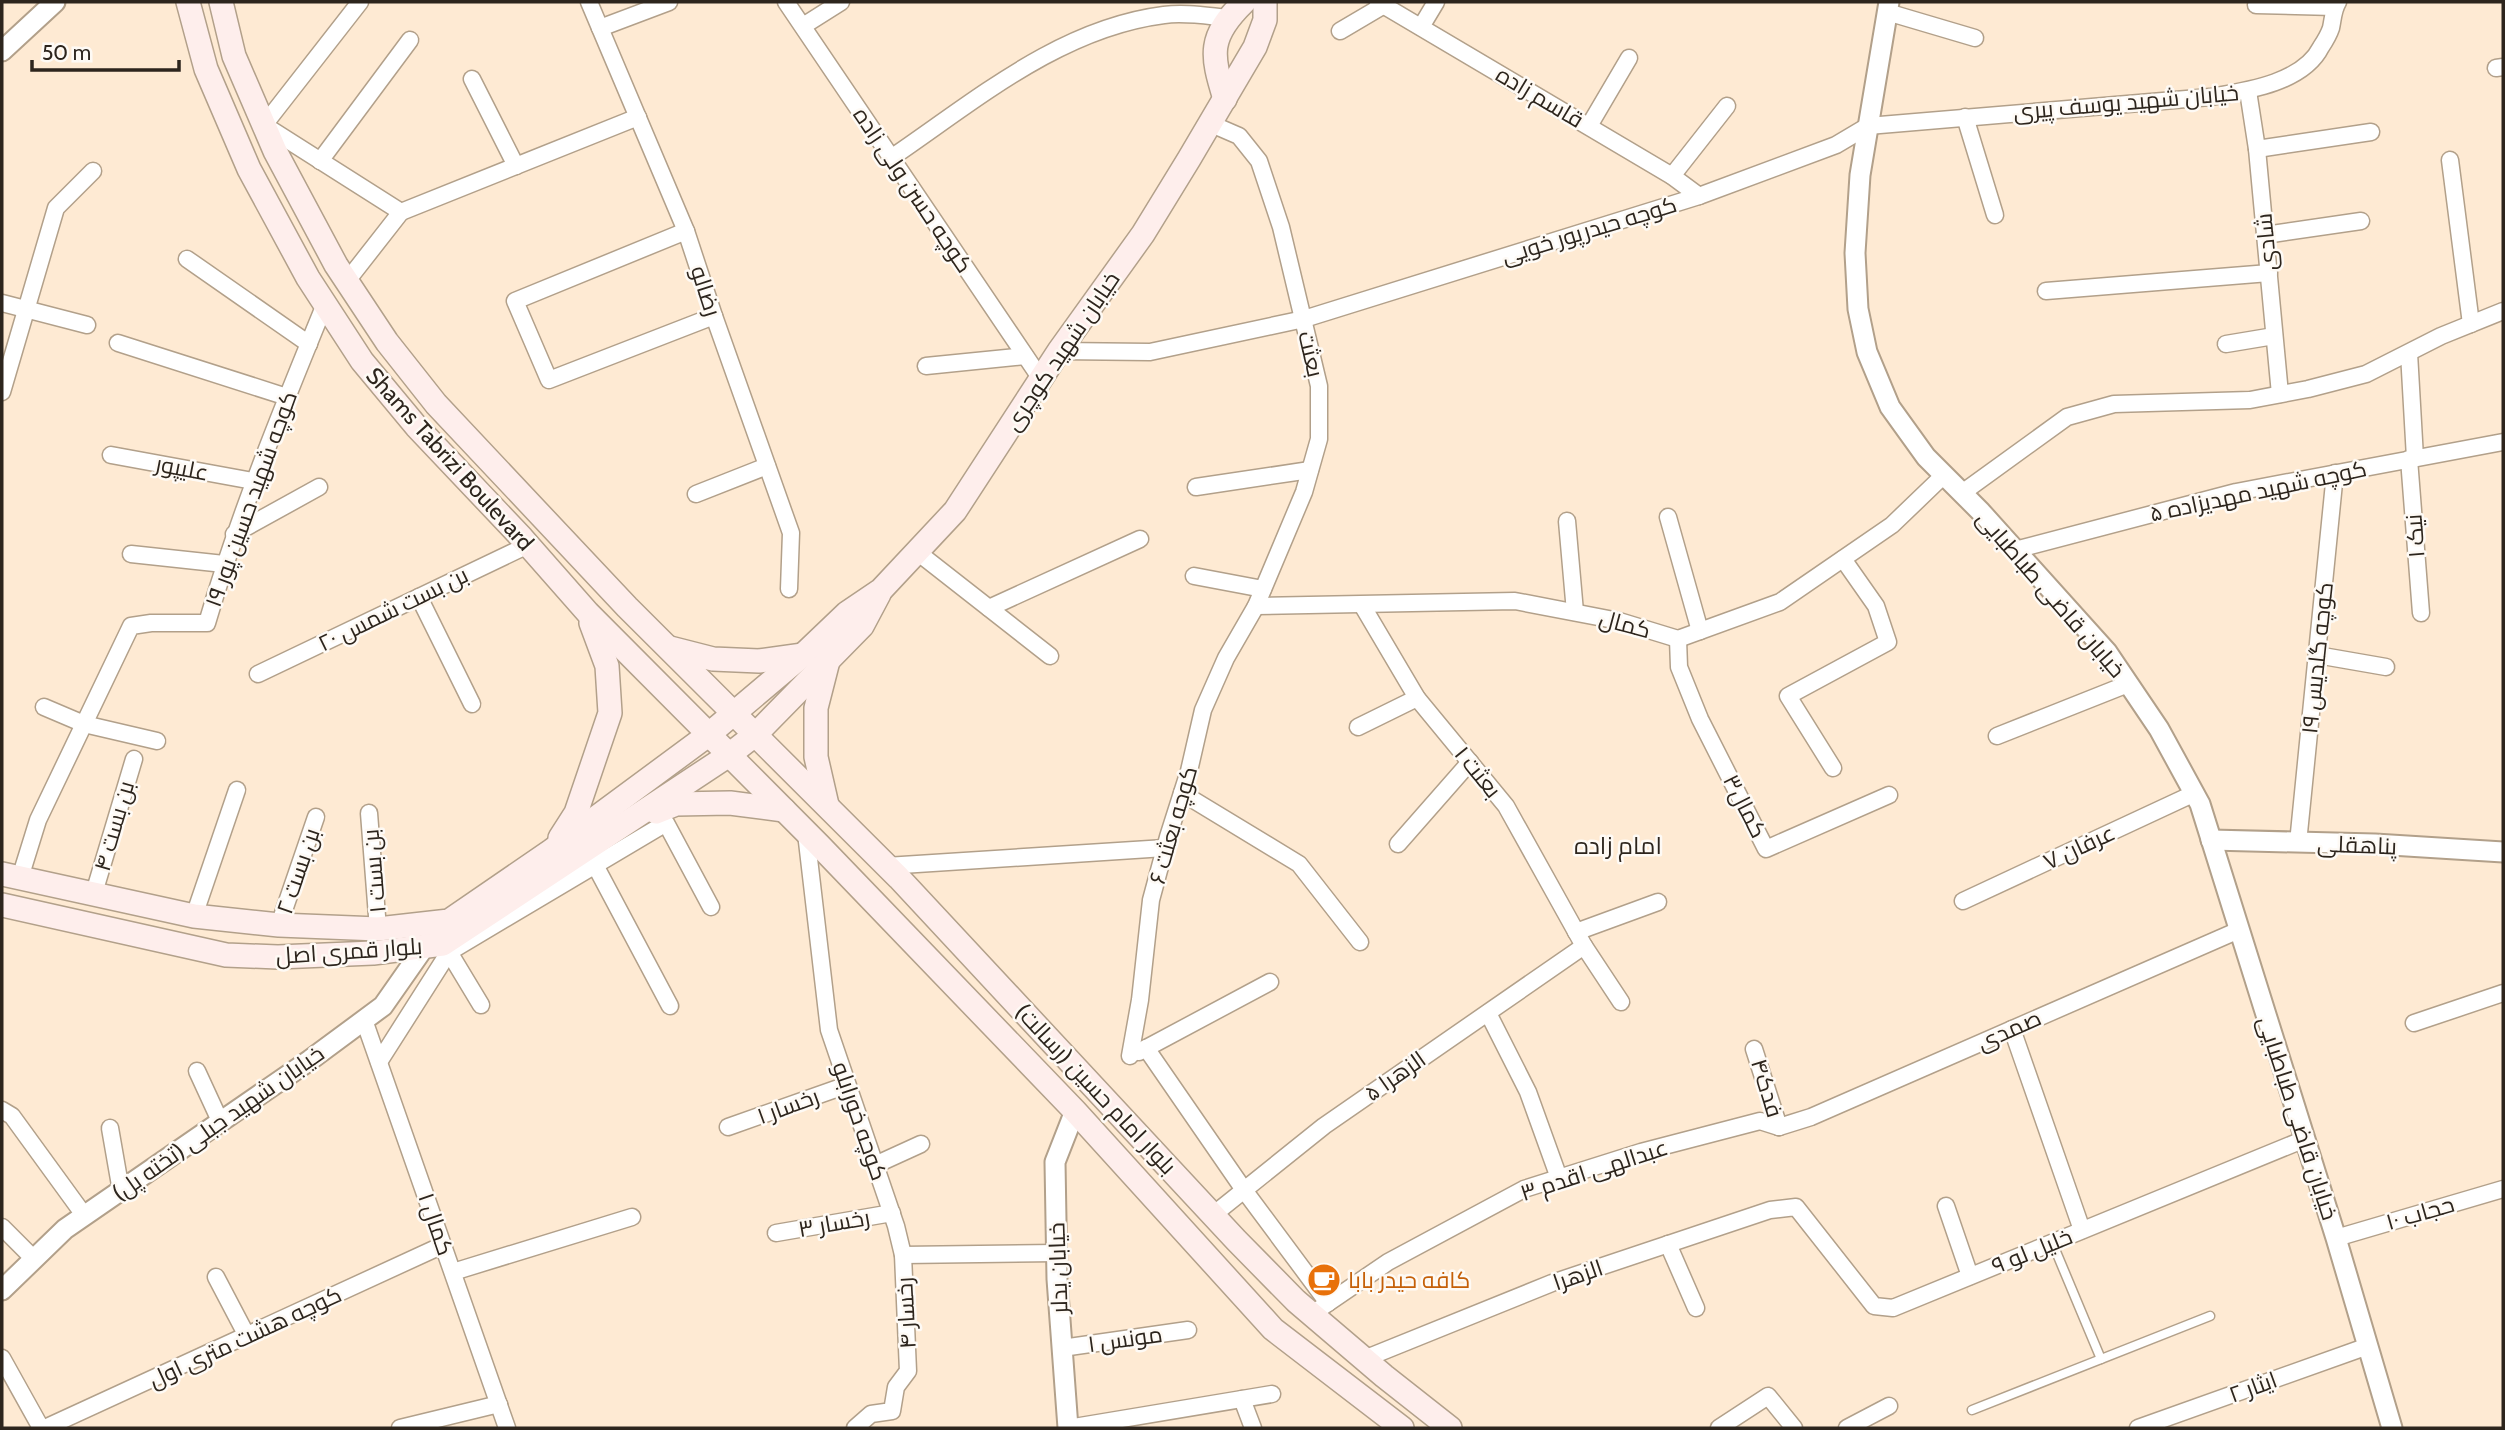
<svg xmlns="http://www.w3.org/2000/svg" width="2505" height="1430" viewBox="0 0 2505 1430" font-family="Cabin,Cairo,sans-serif">
<style>
.lines{fill:none;stroke-linecap:round;stroke-linejoin:round}
.service-casing{stroke:#b2a08a;stroke-width:11}
.minor-casing{stroke:#b2a08a;stroke-width:19}
.tertiary-casing{stroke:#b2a08a;stroke-width:23}
.secondary-casing{stroke:#b2a08a;stroke-width:26}
.service{stroke:#fff;stroke-width:8}
.minor{stroke:#fff;stroke-width:16}
.tertiary{stroke:#fff;stroke-width:19}
.secondary{stroke:#feeeec;stroke-width:23}
.labels{text-anchor:middle;dominant-baseline:central;stroke-width:5;stroke-linejoin:round;paint-order:stroke}
.street-label{font-size:23px;fill:#2d251d;stroke:#fefaf5}
.food-label{font-size:23px;fill:#c56008;stroke:#fefaf5;text-anchor:start}
.neighbourhood-label{font-size:24px;fill:#2d251d;stroke:#fefaf5}
</style>
<rect width="100%" height="100%" fill="#feead3"/>
<g class="lines">
<defs>
<g id="service">
<polyline points="2052,1242 2101,1359"/>
<polyline points="1972,1410 2210,1316"/>
</g>
<g id="minor">
<polyline points="589,2 686,231 714,316 791,533 789,589"/>
<polyline points="786,2 1041,379"/>
<polyline points="1378,2 1672,176 1699,196"/>
<polyline points="2256,5 2334,7"/>
<polyline points="1887,12 1975,38"/>
<polyline points="803,26 841,2"/>
<polyline points="1421,27 1436,2"/>
<polyline points="600,28 669,2"/>
<polyline points="1340,31 1384,5"/>
<polyline points="2496,68 2503,67"/>
<polyline points="472,79 516,166"/>
<polyline points="2248,91 2257,149 2280,394"/>
<polyline points="1965,117 1995,215"/>
<polyline points="1589,126 1629,58"/>
<polyline points="2257,149 2371,132"/>
<path d="M891,158C975,101 1060,28 1164,15C1185,12 1207,16 1228,18"/>
<polyline points="2450,160 2471,324"/>
<polyline points="320,161 410,40"/>
<polyline points="1672,176 1727,106"/>
<polyline points="401,212 638,117"/>
<polyline points="686,231 515,301 549,380 714,316"/>
<polyline points="2265,235 2361,221"/>
<polyline points="187,259 309,344"/>
<polyline points="347,281 401,212 264,125 360,2"/>
<polyline points="2046,291 2269,273"/>
<polyline points="2,303 87,325"/>
<polyline points="118,343 287,397"/>
<polyline points="2226,344 2274,336"/>
<path d="M1059,351L1150,352L1304,319L1699,196L1836,145L1868,126L2210,97C2246,91 2303,83 2321,47C2325,41 2329,34 2331,28C2333,19 2333,10 2338,2"/>
<polyline points="2409,353 2415,458"/>
<polyline points="926,366 1025,356"/>
<polyline points="2,392 56,208 93,171"/>
<polyline points="111,455 253,481"/>
<polyline points="2409,459 2421,613"/>
<polyline points="1196,487 1310,470"/>
<polyline points="1962,493 2067,417 2114,404 2250,400 2308,389 2366,374 2441,336 2503,311"/>
<polyline points="696,494 767,466"/>
<polyline points="1668,517 1700,631"/>
<polyline points="1567,521 1575,612"/>
<polyline points="234,534 319,487"/>
<polyline points="2015,550 2236,492 2503,442"/>
<polyline points="916,551 1050,656"/>
<polyline points="131,554 224,564"/>
<polyline points="1194,576 1263,589"/>
<polyline points="419,597 472,704"/>
<polyline points="1362,605 1417,698 1506,806 1584,946 1621,1002"/>
<polyline points="1256,606 1515,601 1619,621 1678,639 1780,602 1892,525 1944,475"/>
<polyline points="989,608 1140,539"/>
<polyline points="1678,639 1679,667 1700,719 1766,849 1889,795"/>
<polyline points="2317,655 2386,667"/>
<polyline points="258,674 528,545"/>
<polyline points="44,707 84,724 157,741"/>
<polyline points="1358,727 1417,698"/>
<polyline points="1997,736 2128,684"/>
<polyline points="1833,768 1788,696 1888,642 1876,606 1843,559"/>
<polyline points="1182,793 1299,864 1360,942"/>
<polyline points="369,813 378,929"/>
<polyline points="806,833 829,1030 896,1226 903,1255 1056,1253"/>
<polyline points="2298,843 2335,473"/>
<polyline points="1398,844 1470,762"/>
<polyline points="595,865 670,1006"/>
<polyline points="886,866 1165,848"/>
<path d="M20,878L38,820L131,626L151,623H207C239,514 282,409 325,304"/>
<polyline points="94,893 134,759"/>
<polyline points="1963,901 2195,793"/>
<polyline points="194,916 237,790"/>
<polyline points="279,925 316,817"/>
<polyline points="1576,932 1658,902"/>
<polyline points="449,952 481,1005"/>
<polyline points="1488,1013 1528,1092 1559,1178"/>
<polyline points="364,1020 507,1428"/>
<polyline points="2414,1023 2503,993"/>
<polyline points="2012,1029 2082,1230"/>
<polyline points="1146,1048 1244,1190 1328,1303"/>
<polyline points="1754,1049 1779,1127"/>
<polyline points="1139,1052 1270,982"/>
<polyline points="1130,1056 1140,1000 1151,900 1168,837 1189,771 1203,710 1226,658 1256,606 1304,492 1319,439 1319,386 1281,227 1259,161 1239,136 1209,123"/>
<polyline points="379,1062 449,952 666,823 711,907"/>
<polyline points="197,1071 220,1121"/>
<polyline points="2,1110 12,1116 84,1215"/>
<polyline points="728,1127 847,1085"/>
<polyline points="1779,1127 1811,1117 2239,930"/>
<polyline points="110,1128 121,1191"/>
<polyline points="875,1165 921,1144"/>
<polyline points="1946,1206 1970,1276"/>
<polyline points="1213,1215 1324,1126 1584,946"/>
<polyline points="2,1227 34,1259"/>
<polyline points="776,1233 892,1213"/>
<polyline points="2336,1238 2503,1189"/>
<polyline points="1668,1244 1696,1308"/>
<polyline points="453,1272 632,1217"/>
<polyline points="216,1277 247,1336"/>
<polyline points="1312,1314 1388,1262 1524,1189 1641,1152 1760,1121 1779,1127"/>
<polyline points="1062,1348 1188,1330"/>
<polyline points="2,1358 41,1428"/>
<polyline points="1364,1359 1552,1283 1770,1210 1796,1207 1874,1306 1893,1308 2305,1139"/>
<polyline points="1242,1399 1253,1428"/>
<polyline points="45,1428 443,1245"/>
<polyline points="400,1428 499,1404"/>
<polyline points="855,1428 871,1414 892,1411 896,1387 908,1371 903,1255"/>
<polyline points="1068,1428 1272,1394"/>
<polyline points="1719,1428 1768,1396 1794,1428"/>
<polyline points="1847,1428 1889,1406"/>
<polyline points="2138,1428 2368,1346"/>
</g>
<g id="tertiary">
<polyline points="1889,2 1860,175 1855,253 1858,309 1867,352 1890,407 1926,457 1981,512 2107,652 2159,729 2200,804 2336,1238 2392,1428"/>
<polyline points="2,51 55,2"/>
<polyline points="2211,840 2375,844 2503,852"/>
<polyline points="2,1290 65,1229 310,1060 383,1006 425,946"/>
<polyline points="1068,1428 1057,1279 1055,1162 1075,1111"/>
</g>
<g id="secondary">
<polyline points="188,2 206,69 249,169 308,278 362,361 416,426 522,538 588,613 819,845 1075,1111 1273,1329 1402,1428"/>
<polyline points="221,2 234,56 275,151 336,265 387,342 436,404 627,607 899,878 1236,1240 1296,1301 1384,1376 1450,1428"/>
<path d="M1225,99C1211,54 1208,37 1244,2"/>
<polyline points="670,648 713,659 759,661 803,655"/>
<polyline points="827,805 816,757 816,708 828,661"/>
<polyline points="656,812 676,804 730,803 784,810"/>
<polyline points="560,838 576,813 610,713 607,666 591,623"/>
<polyline points="2,874 194,916 279,925 378,929 449,921 551,851 708,735 803,655 847,613 881,590 955,511 1059,351 1143,234 1189,159 1255,47 1265,20 1265,2"/>
<polyline points="2,905 226,955 278,957 373,953 443,944 729,755 756,734 862,626 879,594"/>
</g>
</defs>
<use href="#service" class="service-casing"/>
<use href="#minor" class="minor-casing"/>
<use href="#tertiary" class="tertiary-casing"/>
<use href="#secondary" class="secondary-casing"/>
<use href="#service" class="service"/>
<use href="#minor" class="minor"/>
<use href="#tertiary" class="tertiary"/>
<use href="#secondary" class="secondary"/>
</g>
<defs>
<symbol id="cafe-disc" viewBox="-11 -11 22 22"><circle r="9.5" fill="#e8710a" stroke="#fefaf5"/><path d="M-5.5-4.5H6V0H3Q3 3.5 0 3.5H-2.5Q-5.5 3.5-5.5 0ZM3-3.2v2h1.7v-2ZM-6 4.5H4V6H-6Z" fill="#fff"/></symbol>
</defs>
<g fill-rule="evenodd">
<use href="#cafe-disc" x="1305" y="1261" width="38" height="38"/>
</g>
<g class="labels">
<g class="street-label">
<text transform="translate(1540 97) rotate(31)">قاسم زاده</text>
<text transform="translate(2126 102) rotate(-5)">خیابان شهید یوسف پیری</text>
<text transform="translate(913 190) rotate(56)">کوچه حسن ولی زاده</text>
<text transform="translate(1589 230) rotate(-17)">کوچه حیدرپور خویی</text>
<text transform="translate(2266 242) rotate(-95)">شادی</text>
<text transform="translate(706 291) rotate(72)">رضالو</text>
<text transform="translate(1062 351) rotate(-56)">خیابان شهید کوچری</text>
<text transform="translate(1311 354) rotate(77)">بعثت</text>
<text transform="translate(450 459) rotate(48)">Shams Tabrizi Boulevard</text>
<text transform="translate(182 468) rotate(11)">علیپور</text>
<text transform="translate(2258 491) rotate(-12)">کوچه شهید مهدیزاده ۵</text>
<text transform="translate(251 499) rotate(-70)">کوچه شهید حسین پور ۱۹</text>
<text transform="translate(2415 536) rotate(-94)">نیک ۱</text>
<text transform="translate(2051 594) rotate(49)">خیابان قاضی طباطبایی</text>
<text transform="translate(393 609) rotate(-26)">بن بست شمس ۲۰</text>
<text transform="translate(1625 624) rotate(15)">کمال</text>
<text transform="translate(2317 658) rotate(-84)">کوچه گلدیس ۱۹</text>
<text transform="translate(1478 772) rotate(51)">بعثت ۱</text>
<text transform="translate(1745 806) rotate(63)">کمال۳</text>
<text transform="translate(1173 825) rotate(-74)">کوچه بعثت ۶</text>
<text transform="translate(114 826) rotate(-74)">بن بست ۴</text>
<text transform="translate(2357 845) rotate(2)">پناهقلی</text>
<text transform="translate(2079 847) rotate(-25)">عرفان ۷</text>
<text transform="translate(298 871) rotate(-71)">بن بست ۲</text>
<text transform="translate(374 871) rotate(-95)">بن بست ۱</text>
<text transform="translate(349 951) rotate(-4)">بلوار قمری اصل</text>
<text transform="translate(2009 1030) rotate(-24)">صمدی</text>
<text transform="translate(1395 1076) rotate(-35)">الزهرا ۵</text>
<text transform="translate(1767 1088) rotate(73)">فدک۴</text>
<text transform="translate(1096 1089) rotate(47)">بلوار امام حسین (رسالت)</text>
<text transform="translate(788 1106) rotate(-20)">رخسار ۱</text>
<text transform="translate(2298 1118) rotate(72)">خیابان قاضی طباطبایی</text>
<text transform="translate(860 1121) rotate(71)">کوچه خورابلو</text>
<text transform="translate(218 1123) rotate(-35)">خیابان شهید جبلی (تخته پل)</text>
<text transform="translate(1594 1170) rotate(-18)">عبدالهی اقدم ۳</text>
<text transform="translate(2420 1213) rotate(-16)">حجاب ۱۰</text>
<text transform="translate(834 1223) rotate(-10)">رخسار ۳</text>
<text transform="translate(436 1224) rotate(71)">کمال ۱</text>
<text transform="translate(2032 1251) rotate(-22)">خلیل لو ۹</text>
<text transform="translate(1058 1268) rotate(-92)">خیابان یدلر</text>
<text transform="translate(1578 1275) rotate(-19)">الزهرا</text>
<text transform="translate(906 1313) rotate(-93)">رخسار ۴</text>
<text transform="translate(245 1337) rotate(-25)">کوچه هشت متری اول</text>
<text transform="translate(1125 1339) rotate(-8)">مونس ۱</text>
<text transform="translate(2253 1387) rotate(-20)">ایثار ۲</text>
</g>
<g class="food-label">
<text x="1348" y="1280">کافه حیدر بابا</text>
</g>
<g class="neighbourhood-label">
<text x="1618" y="845">امام زاده</text>
</g>
</g>
<rect width="2505" height="1430" fill="none" stroke="#2d251d" stroke-width="7"/>
<path d="M32 60v10h147v-10" fill="none" stroke="#2d251d" stroke-width="3.5"/>
<text x="42" y="60" font-size="21" fill="#2d251d" stroke="#fefaf5" stroke-width="5" paint-order="stroke">50 m</text>
</svg>
